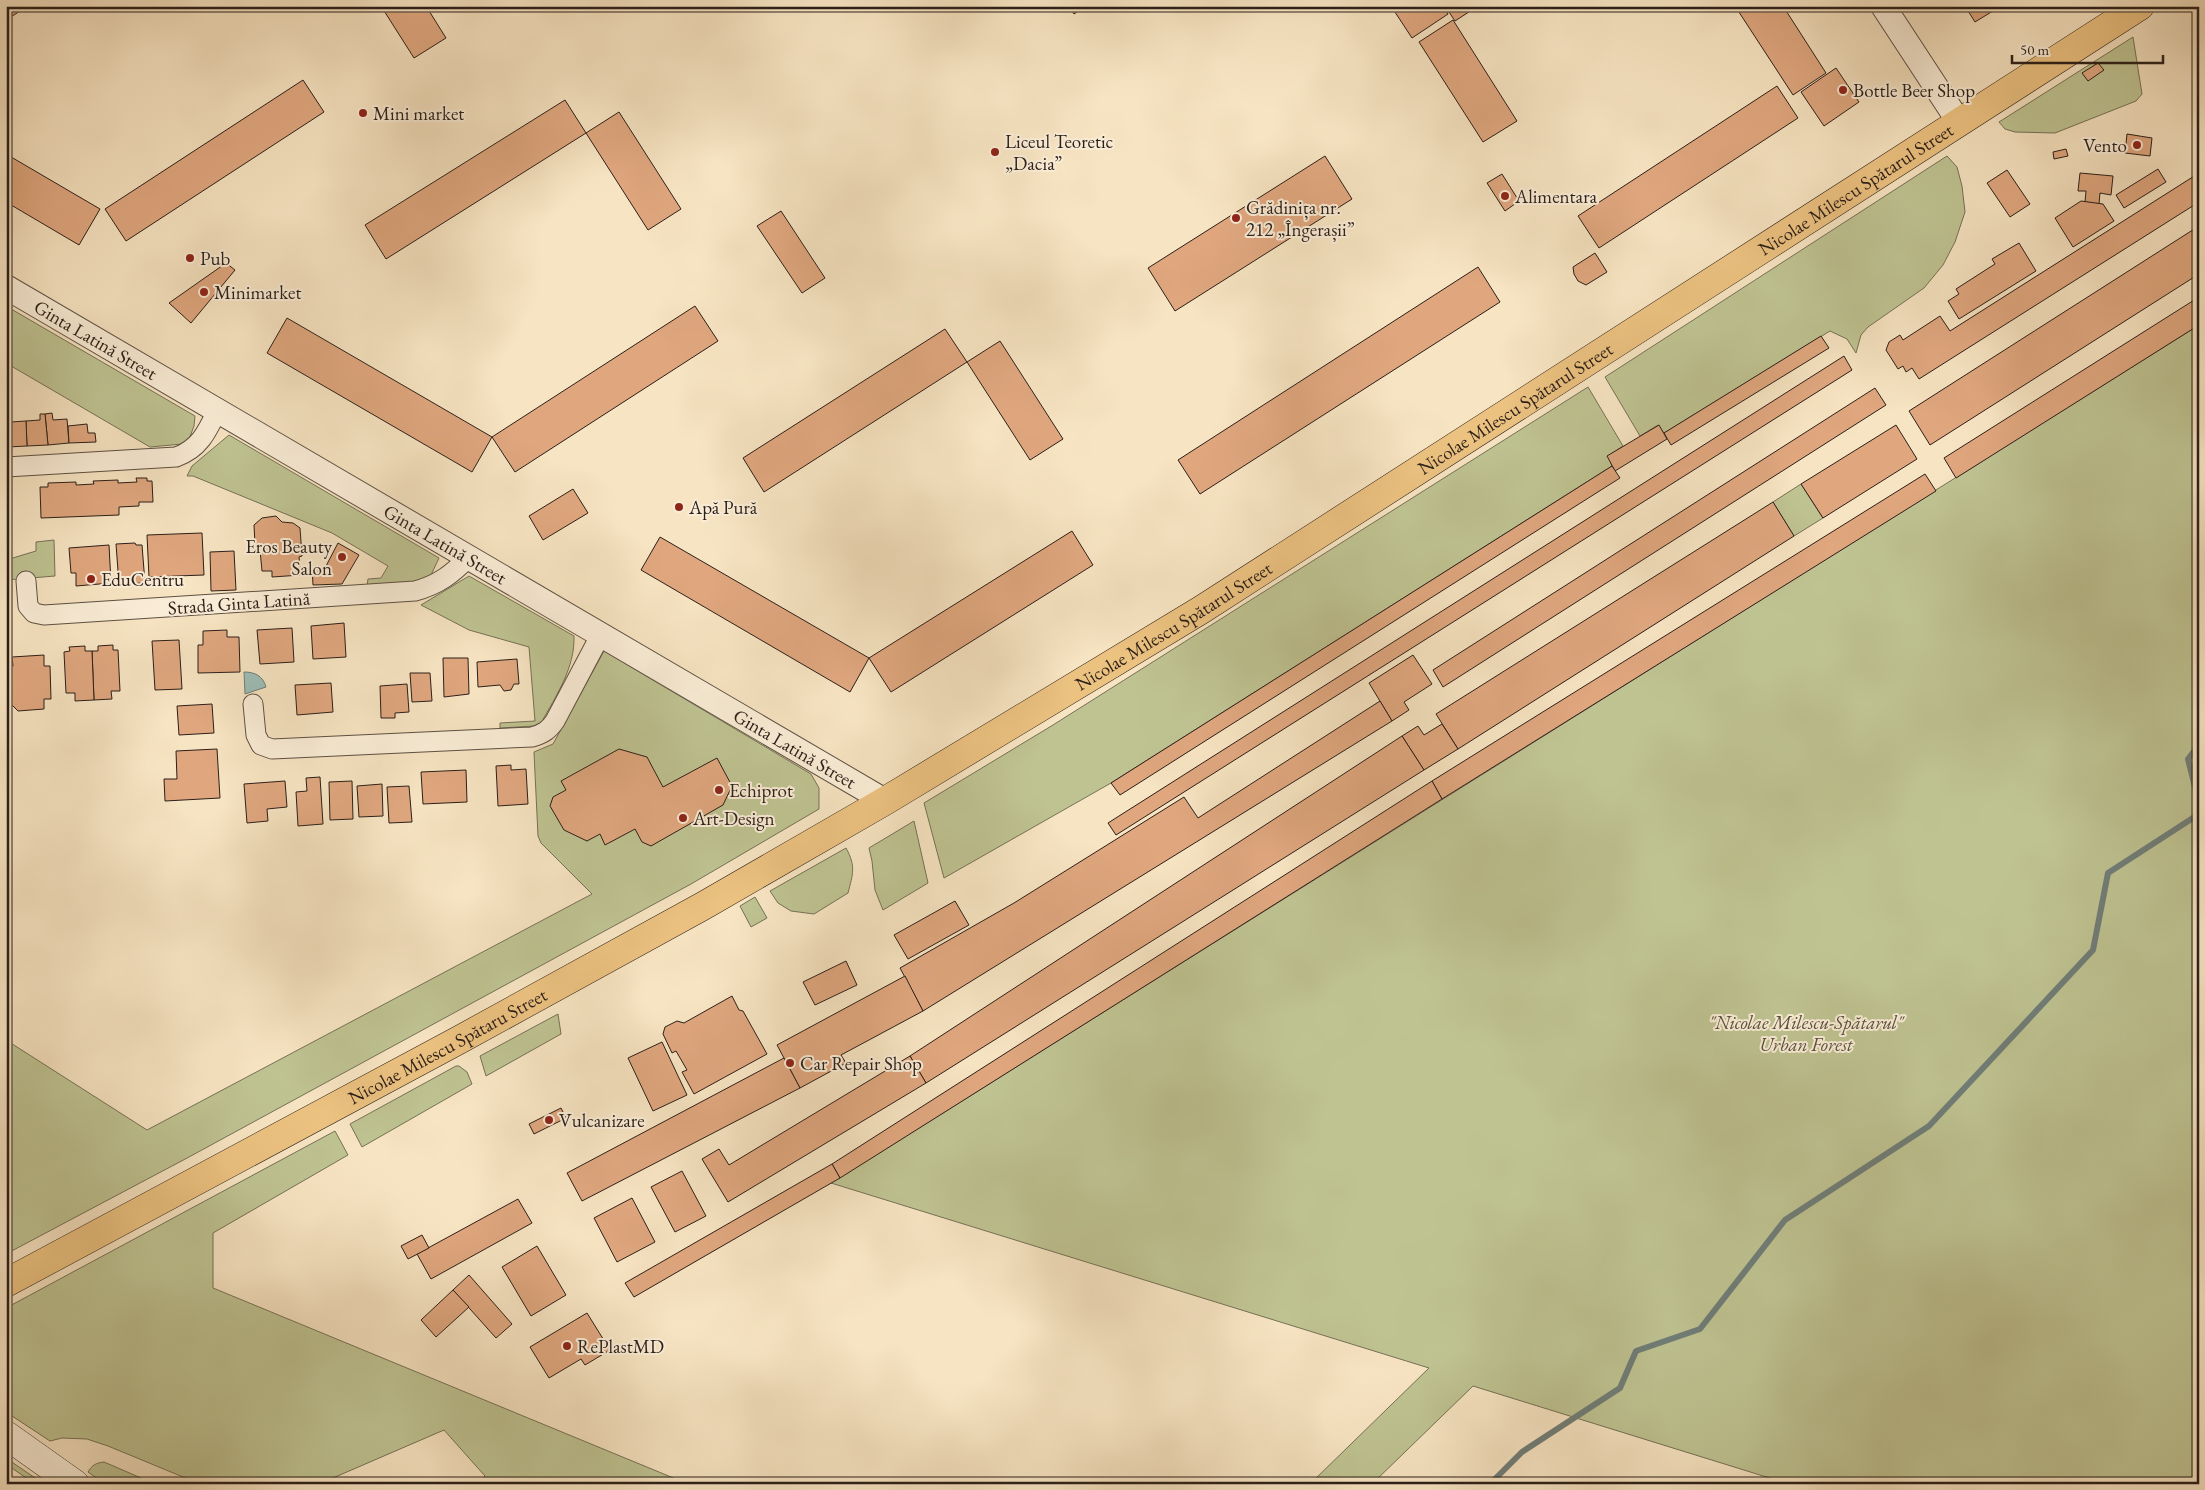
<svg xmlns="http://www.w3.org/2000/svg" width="2205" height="1490" viewBox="0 0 2205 1490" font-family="'EB Garamond',serif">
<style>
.green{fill:#bfc392;stroke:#757156}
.water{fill:#9ebeb8;stroke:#707e78}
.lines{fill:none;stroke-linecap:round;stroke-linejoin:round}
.stream{stroke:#707e78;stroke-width:6}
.building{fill:#e0a77f;stroke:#2b1f19}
.minor-casing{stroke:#5e5043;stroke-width:21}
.tertiary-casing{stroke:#5e5043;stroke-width:26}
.secondary-casing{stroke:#2b1f19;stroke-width:29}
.primary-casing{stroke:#2b1f19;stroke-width:29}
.minor{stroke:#faedd7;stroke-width:19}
.tertiary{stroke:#faedd7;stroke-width:24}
.secondary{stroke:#faedd7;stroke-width:28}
.primary{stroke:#ecc281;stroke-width:28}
.poi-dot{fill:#8f2418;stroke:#faedd7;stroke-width:2}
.labels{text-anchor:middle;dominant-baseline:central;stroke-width:4;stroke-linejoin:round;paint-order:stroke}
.poi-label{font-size:19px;fill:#2b1f19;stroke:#faedd7;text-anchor:start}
.street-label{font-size:19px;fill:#2b1f19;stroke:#faedd7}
.park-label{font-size:19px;font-style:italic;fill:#57503d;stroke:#faedd7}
</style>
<rect width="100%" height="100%" fill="#f7e4c2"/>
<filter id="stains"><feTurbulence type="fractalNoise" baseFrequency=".004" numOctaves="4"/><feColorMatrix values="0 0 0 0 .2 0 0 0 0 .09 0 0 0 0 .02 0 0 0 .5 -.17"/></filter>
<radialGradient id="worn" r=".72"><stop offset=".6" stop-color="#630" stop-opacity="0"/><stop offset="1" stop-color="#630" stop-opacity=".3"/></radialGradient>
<g class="green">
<polygon points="2133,37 2142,94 2136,101 2055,133 2015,132 2005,129 1999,122"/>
<polygon points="1947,156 1957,167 1962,186 1965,212 1955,242 1943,265 1924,288 1868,327 1861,335 1856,353 1847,339 1830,331 1664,433 1658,425 1640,436 1605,377"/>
<polygon points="6,306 195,416 194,426 189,439 182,444 150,447 6,363"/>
<polygon points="2199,325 2199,1484 1789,1484 1473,1386 1372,1484 1310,1484 1429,1368 831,1183"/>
<polygon points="1588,387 1623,446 1608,456 1612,466 1111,783 944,878 924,803 1053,725"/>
<polygon points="229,435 439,558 431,575 424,581 367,586 368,579 381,578 388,566 332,533 193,476 187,476 192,466"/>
<polygon points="1801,484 1823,518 1794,536 1773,502"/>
<polygon points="54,540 55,576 6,580 6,560 36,551 36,542"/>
<path d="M469,576L574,636C575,668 556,696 541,723L535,726L500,728V723L535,721L529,647L469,630L421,605Z"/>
<polygon points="604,651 811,774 819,788 819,809 691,884 189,1157 6,1254 6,1040 147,1130 592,894 541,843 538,836 534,752 553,744"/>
<polygon points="914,821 928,883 883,910 875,890 872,861 869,848"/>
<path d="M846,848C856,866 853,874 848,893L814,914L791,911L778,903L770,891Z"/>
<polygon points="755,897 767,918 751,927 740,906"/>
<polygon points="558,1014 561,1034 486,1076 480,1056"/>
<polygon points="456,1066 459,1066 467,1072 472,1084 362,1147 350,1124"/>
<polygon points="335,1131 348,1155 213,1233 213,1288 688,1484 480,1484 485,1476 444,1430 319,1484 200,1484 108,1446 87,1439 62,1438 50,1441 6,1412 6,1308"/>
<polygon points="6,1458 38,1480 38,1484 35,1484 6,1464"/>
<path d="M104,1462L155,1484H105L88,1472C92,1465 96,1463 104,1462Z"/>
</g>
<path class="water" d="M244,672C255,672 263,676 266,687L245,694Z"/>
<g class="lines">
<g class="stream">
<polyline points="2199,745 2188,759 2199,803"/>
<polyline points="1490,1484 1522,1452 1620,1388 1636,1351 1700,1329 1785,1220 1929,1126 2093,950 2108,873 2199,814"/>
</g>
</g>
<g class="building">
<polygon points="6,6 28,6 6,20"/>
<polygon points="381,6 426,6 446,38 414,58"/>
<polygon points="1069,6 1086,6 1074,14"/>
<polygon points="1391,6 1443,6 1448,14 1412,38"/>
<polygon points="1445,6 1478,6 1455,21"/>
<polygon points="1735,6 1783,6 1826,73 1793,95"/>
<polygon points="1965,6 2001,6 1975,22"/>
<polygon points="1453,20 1517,121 1483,142 1419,42"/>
<polygon points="2098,63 2104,70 2088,81 2082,73"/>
<polygon points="1836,68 1859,102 1824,126 1801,92"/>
<polygon points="303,80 324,112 126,241 105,209"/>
<polygon points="1777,86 1798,118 1599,248 1578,216"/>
<polygon points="565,100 586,133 386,259 365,225"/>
<polygon points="619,112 681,209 648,230 586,133"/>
<polygon points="2127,134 2152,138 2150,156 2125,153"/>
<polygon points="2066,149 2068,156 2054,159 2053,152"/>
<polygon points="6,154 100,209 79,245 6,202"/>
<polygon points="1325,156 1352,199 1175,311 1148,268"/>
<polygon points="2158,169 2166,182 2124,208 2116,195"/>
<polygon points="2007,170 2030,204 2010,217 1987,183"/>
<polygon points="2080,173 2113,176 2111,195 2100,193 2099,204 2085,202 2086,191 2078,191"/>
<polygon points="2199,173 2199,202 1919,379 1912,368 1906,372 1903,366 1898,369 1886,350 1889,342 1900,335 1903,340 1940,316 1950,331"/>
<polygon points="1502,174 1519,201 1505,211 1487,183"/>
<polygon points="2081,201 2103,204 2114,221 2073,247 2055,218"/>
<polygon points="781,211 825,278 802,293 757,226"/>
<polygon points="2199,226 2199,274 1930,445 1909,411"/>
<polygon points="2019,243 2036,271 1959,319 1948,301 1959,294 1956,289 1995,264 1992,259"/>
<polygon points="1595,253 1607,272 1586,285 1578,281 1574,274 1573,267"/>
<polygon points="226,263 235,270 191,323 169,303"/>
<polygon points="1478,267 1500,302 1200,494 1178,460"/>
<polygon points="2199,297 2199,325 1956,478 1944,458"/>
<polygon points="695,306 718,341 515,472 492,437"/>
<polygon points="287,318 492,437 472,472 267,353"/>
<polygon points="945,329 967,362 764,492 743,458"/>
<polygon points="1821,336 1829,348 1671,445 1664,433"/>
<polygon points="1000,341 1063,439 1030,460 967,362"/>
<polygon points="1844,356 1852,370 1116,835 1108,823"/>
<polygon points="1875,388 1886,405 1443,687 1433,670"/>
<polygon points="52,413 53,420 67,419 69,443 48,445 45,414"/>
<polygon points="40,414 45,414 48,445 27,446 26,421 40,420"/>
<polygon points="6,416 11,416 11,422 26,421 27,446 7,447"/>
<polygon points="87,424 88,433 95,433 96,442 69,443 68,426"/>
<polygon points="1659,425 1667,439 1615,471 1607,456"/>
<polygon points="1896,425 1917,459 1823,518 1801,484"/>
<polygon points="1612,466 1620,478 1120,795 1111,783"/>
<polygon points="1925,474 1936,491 1442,799 1432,781"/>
<polygon points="136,478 147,478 147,481 152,481 153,502 139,502 139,506 119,507 119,515 41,518 40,487 48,487 48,483 76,482 76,485 94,484 93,481 118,480 118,483 137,482"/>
<polygon points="573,489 588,513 543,540 529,516"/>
<polygon points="1773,502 1794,536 1458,749 1436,714"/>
<polygon points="276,516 282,522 293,523 300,528 302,556 299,557 301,575 272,577 272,571 262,571 260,550 255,545 254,525 262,518"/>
<polygon points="1072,531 1093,565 891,692 869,658"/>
<polygon points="202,533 204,575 149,577 147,535"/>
<polygon points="660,537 869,658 850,692 641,570"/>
<polygon points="135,543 136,545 142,545 145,583 119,584 116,544"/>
<polygon points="338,543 359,555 342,584 313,585 312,568 325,568"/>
<polygon points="109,545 111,583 76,586 76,573 71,573 69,548"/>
<polygon points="234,551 236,590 211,591 210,552"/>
<polygon points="344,623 346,657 313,659 311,626"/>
<polygon points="292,628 294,662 260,664 257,630"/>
<polygon points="227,630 227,637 239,637 240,672 198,673 198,645 203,645 203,631"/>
<polygon points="179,640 182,689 155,690 152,641"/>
<polygon points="113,645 113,650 118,650 120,691 111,691 112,699 94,700 92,651 98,651 98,646"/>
<polygon points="85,646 85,651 92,651 94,700 75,701 75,693 66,693 64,652 70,651 69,647"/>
<polygon points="44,655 44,666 50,666 51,699 44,699 44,709 18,711 9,702 7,666 13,666 12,657"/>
<polygon points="1413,655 1432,684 1404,702 1409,710 1392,721 1369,683"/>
<polygon points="443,658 468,658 469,694 444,697"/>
<polygon points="517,659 519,684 514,684 511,690 504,691 500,685 478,687 477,662"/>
<polygon points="410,673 430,673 432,701 412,702"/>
<polygon points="331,683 333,712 297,715 295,685"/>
<polygon points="407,684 409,712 395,713 395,718 381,718 380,686"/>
<polygon points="1380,701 1392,721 923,1011 900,968 1014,903 1184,797 1198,818"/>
<polygon points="212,704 214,733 179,735 177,706"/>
<polygon points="1442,724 1458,749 1424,770 1402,736 1418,726 1424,735"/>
<polygon points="1402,736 1424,770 926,1083 910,1056"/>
<polygon points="217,749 220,798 165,801 164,779 177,779 176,751"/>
<polygon points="619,749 647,757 663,787 717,758 732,786 723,805 651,846 642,842 635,829 605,845 600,834 587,841 564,830 550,806 553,797 566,790 561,781"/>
<polygon points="511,765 511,770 526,769 528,804 498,806 496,766"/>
<polygon points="466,770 467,802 423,804 421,772"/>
<polygon points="320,777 323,824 298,826 296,792 307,791 306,778"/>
<polygon points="285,781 287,807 267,809 268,821 247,823 244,784"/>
<polygon points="352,781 353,819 330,820 329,782"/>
<polygon points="1432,781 1442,799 840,1178 832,1164"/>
<polygon points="382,784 383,816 359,817 357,786"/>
<polygon points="409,786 412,822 389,823 387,787"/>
<polygon points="955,901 969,925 908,959 894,935"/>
<polygon points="846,961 857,985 815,1005 803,982"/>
<polygon points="905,976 923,1011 841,1055 846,1063 800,1088 777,1045"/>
<polygon points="732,996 739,1010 743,1011 767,1054 694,1094 682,1072 687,1070 676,1051 672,1053 663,1034 665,1027 677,1021 684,1023"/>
<polygon points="662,1042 687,1095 653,1111 628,1058"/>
<polygon points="910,1056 926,1083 728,1202 702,1159 719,1149 729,1165"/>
<polygon points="784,1058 800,1088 582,1201 567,1173"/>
<polygon points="561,1108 566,1118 534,1134 529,1124"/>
<polygon points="832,1164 840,1178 634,1297 625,1283"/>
<polygon points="682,1171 706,1216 675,1232 651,1187"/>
<polygon points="632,1198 655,1242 617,1262 594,1218"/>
<polygon points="518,1199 532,1223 431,1279 417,1254"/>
<polygon points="422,1235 429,1248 408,1259 401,1246"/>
<polygon points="537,1246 566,1295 531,1316 502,1267"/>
<polygon points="469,1275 512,1324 496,1338 453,1290"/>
<polygon points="453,1290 469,1307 436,1337 421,1320"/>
<polygon points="587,1313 610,1350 585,1365 581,1359 549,1378 530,1347"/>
</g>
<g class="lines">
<defs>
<g id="minor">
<path d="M6,467L176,457C199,449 207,432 217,411"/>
<path d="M26,581L28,606L34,613L44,615L415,591C438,585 452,574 468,558"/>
<path d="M253,704L256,735L261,745L272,749L532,737C543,734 549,730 555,721L600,636"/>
</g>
<g id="tertiary">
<polyline points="1883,6 1959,122"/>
<path id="s1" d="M6,287L885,801"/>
</g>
<polyline id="secondary" points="6,1435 75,1484"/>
<g id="primary">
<path id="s2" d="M6,1283L459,1040L703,906L885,801L1201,610L2140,6"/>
</g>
</defs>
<use href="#minor" class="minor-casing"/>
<use href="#tertiary" class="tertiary-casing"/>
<use href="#secondary" class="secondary-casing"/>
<use href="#primary" class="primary-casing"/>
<use href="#minor" class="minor"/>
<use href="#tertiary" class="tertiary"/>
<use href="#secondary" class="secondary"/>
<use href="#primary" class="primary"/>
</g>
<g class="poi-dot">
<circle cx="1843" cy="90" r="5"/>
<circle cx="363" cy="113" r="5"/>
<circle cx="2137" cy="145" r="5"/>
<circle cx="995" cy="152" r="5"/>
<circle cx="1505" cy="196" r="5"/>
<circle cx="1236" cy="218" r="5"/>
<circle cx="190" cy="258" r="5"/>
<circle cx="204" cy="292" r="5"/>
<circle cx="679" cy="507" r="5"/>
<circle cx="342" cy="557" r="5"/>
<circle cx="91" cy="579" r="5"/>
<circle cx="719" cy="790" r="5"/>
<circle cx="683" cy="818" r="5"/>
<circle cx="790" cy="1063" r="5"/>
<circle cx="549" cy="1120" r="5"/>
<circle cx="567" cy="1346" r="5"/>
</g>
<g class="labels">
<g class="poi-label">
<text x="1853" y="90">Bottle Beer Shop</text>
<text x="373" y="113">Mini market</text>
<text x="1005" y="141">Liceul Teoretic<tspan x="1005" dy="22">„Dacia”</tspan></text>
<text x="2127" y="145" text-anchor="end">Vento</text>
<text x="1515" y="196">Alimentara</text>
<text x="1246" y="207">Grădinița nr.<tspan x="1246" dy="22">212 „Îngerașii”</tspan></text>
<text x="200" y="258">Pub</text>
<text x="214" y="292">Minimarket</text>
<text x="689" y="507">Apă Pură</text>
<text x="332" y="546" text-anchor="end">Eros Beauty<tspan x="332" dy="22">Salon</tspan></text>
<text x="101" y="579">EduCentru</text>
<text x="729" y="790">Echiprot</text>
<text x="693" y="818">Art-Design</text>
<text x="800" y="1063">Car Repair Shop</text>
<text x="559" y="1120">Vulcanizare</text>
<text x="577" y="1346">RePlastMD</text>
</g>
<g class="street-label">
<text stroke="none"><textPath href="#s2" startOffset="2150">Nicolae Milescu Spătarul Street</textPath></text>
<text stroke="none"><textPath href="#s1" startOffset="104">Ginta Latină Street</textPath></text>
<text stroke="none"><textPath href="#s2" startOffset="1745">Nicolae Milescu Spătarul Street</textPath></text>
<text stroke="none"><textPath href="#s1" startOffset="509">Ginta Latină Street</textPath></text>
<text transform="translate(239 603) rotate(-4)">Strada Ginta Latină</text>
<text stroke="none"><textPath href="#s2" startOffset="1340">Nicolae Milescu Spătarul Street</textPath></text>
<text stroke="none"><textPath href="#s1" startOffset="914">Ginta Latină Street</textPath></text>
<text stroke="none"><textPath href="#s2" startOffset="501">Nicolae Milescu Spătaru Street</textPath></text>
</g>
<g class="park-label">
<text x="1806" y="1022">"Nicolae Milescu-Spătarul"<tspan x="1806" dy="22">Urban Forest</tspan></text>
</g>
</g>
<rect width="2205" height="1490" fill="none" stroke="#f7e4c2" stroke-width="25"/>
<rect x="8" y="8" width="2190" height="1475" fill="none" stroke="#2b1f19" stroke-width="2.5"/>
<rect x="12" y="12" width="2180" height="1465" fill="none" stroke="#2b1f19"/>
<path d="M2012 55v8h151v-8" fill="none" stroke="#2b1f19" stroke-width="2.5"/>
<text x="2020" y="55" font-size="15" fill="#2b1f19" stroke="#faedd7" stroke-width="4" paint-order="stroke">50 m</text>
<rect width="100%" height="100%" filter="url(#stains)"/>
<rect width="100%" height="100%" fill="url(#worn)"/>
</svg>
